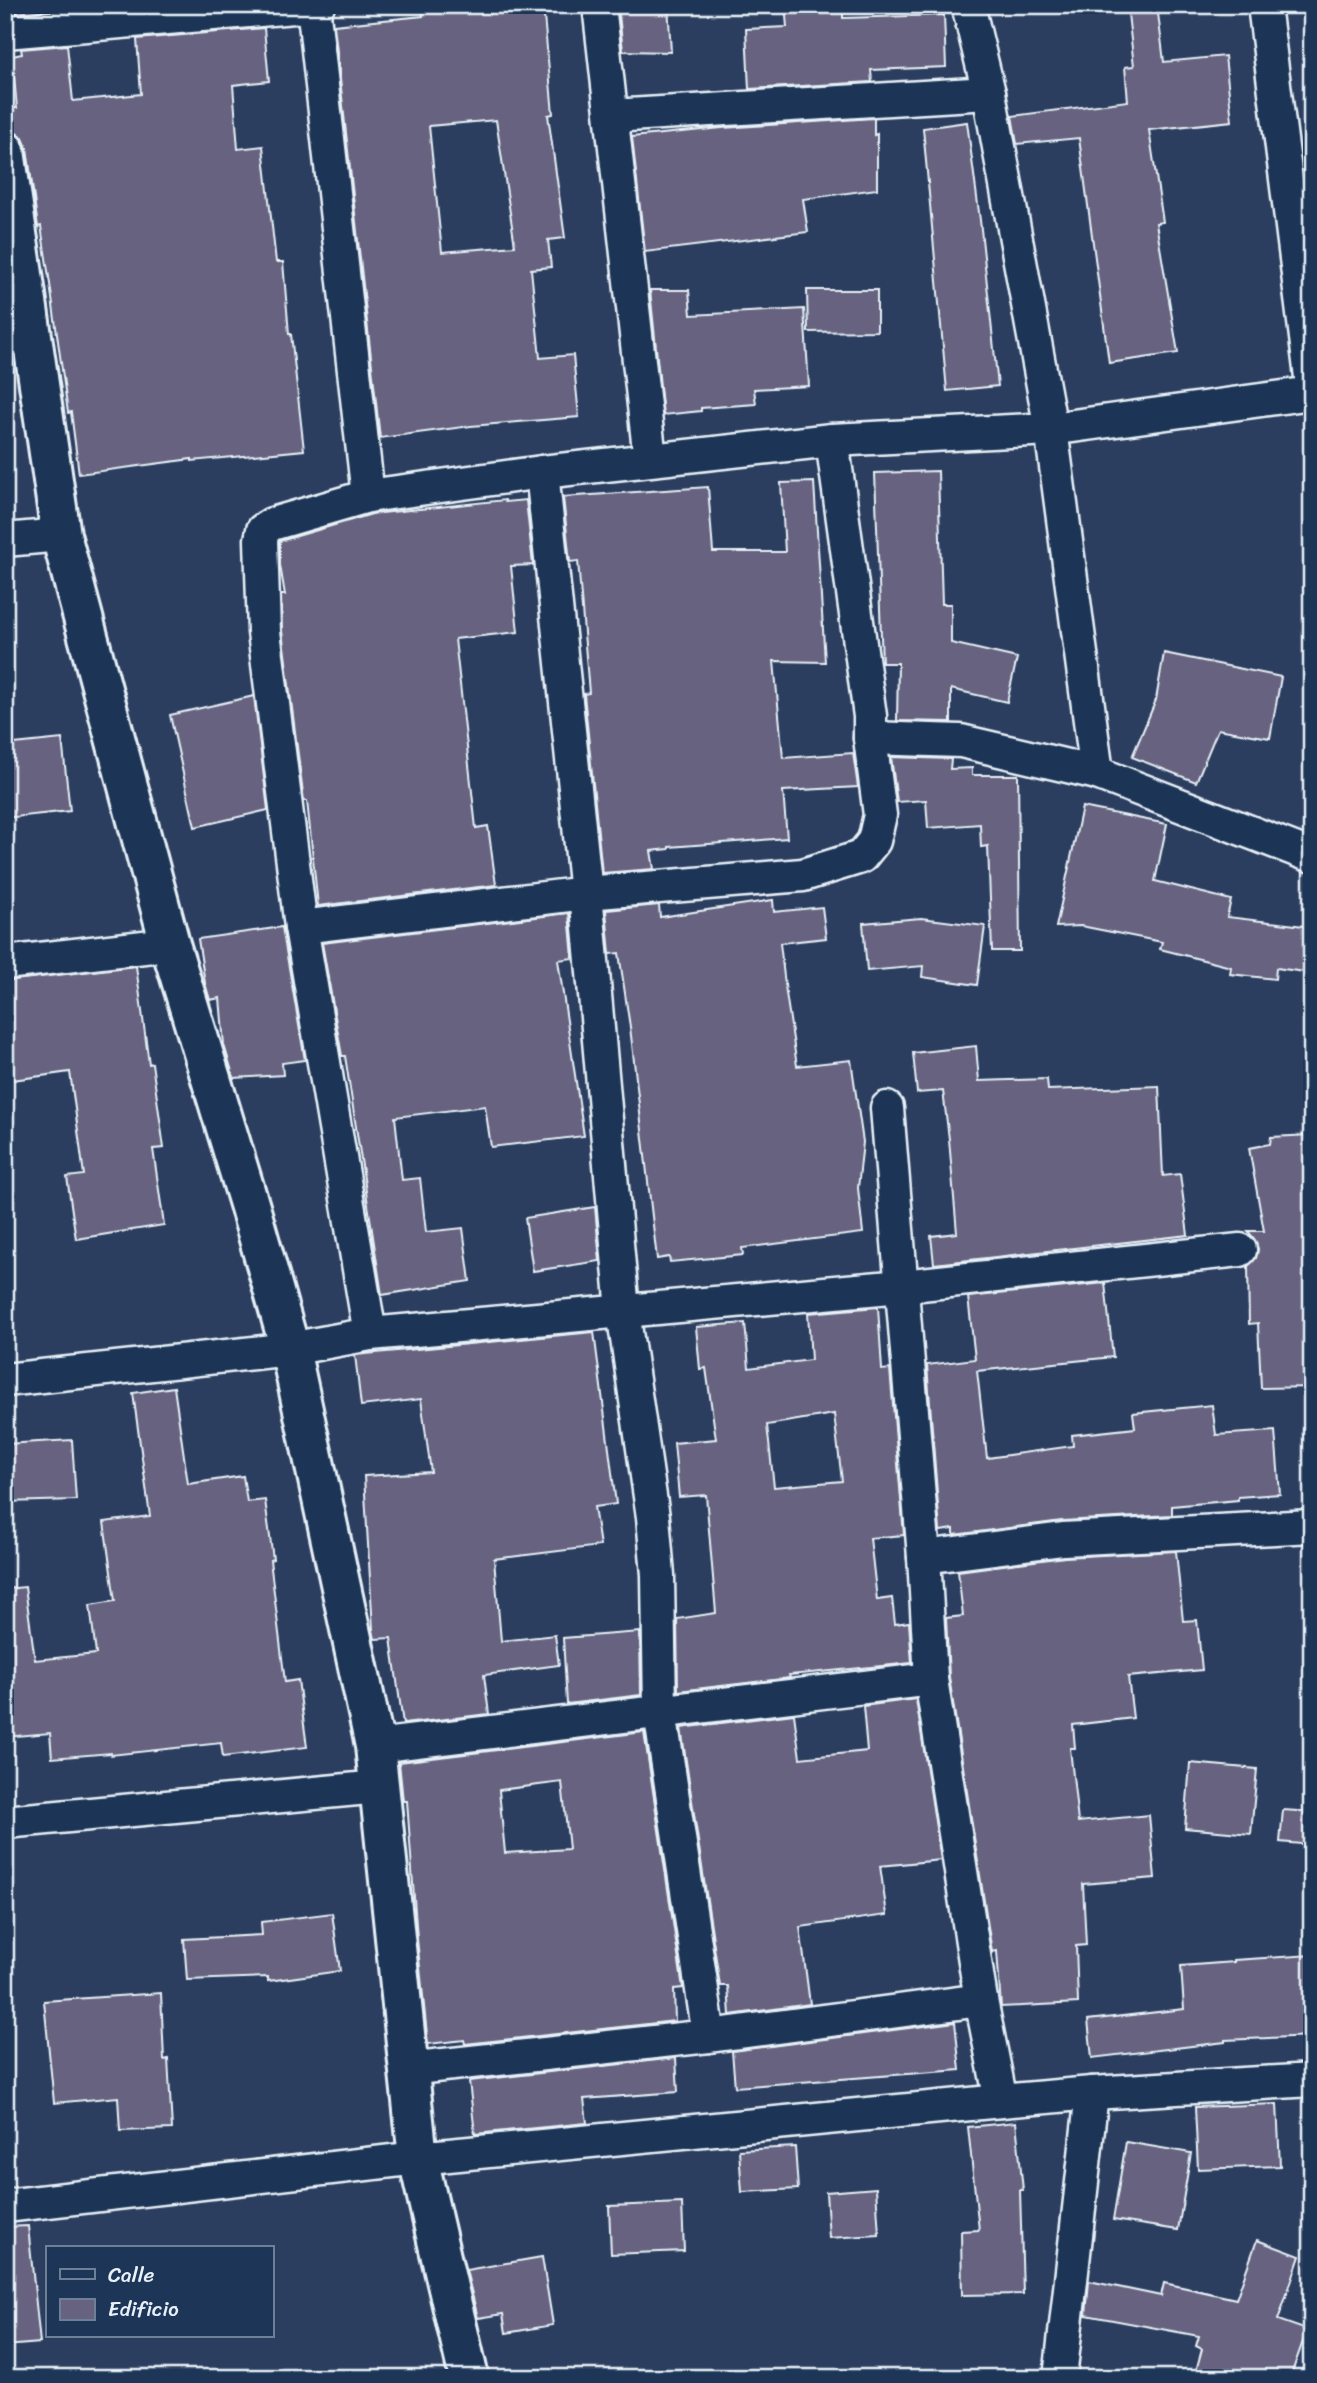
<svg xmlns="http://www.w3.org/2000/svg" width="1317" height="2383" viewBox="0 0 1317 2383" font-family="Sriracha,sans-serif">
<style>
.building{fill:#66627f;stroke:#e8f1f8;stroke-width:2;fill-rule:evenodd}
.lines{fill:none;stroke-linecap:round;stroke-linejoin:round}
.minor-casing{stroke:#e8f1f8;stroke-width:37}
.tertiary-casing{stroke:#e8f1f8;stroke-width:44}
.minor{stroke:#1d3557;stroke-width:32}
.tertiary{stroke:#1d3557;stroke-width:38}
</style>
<rect width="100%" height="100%" fill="#2c3e5f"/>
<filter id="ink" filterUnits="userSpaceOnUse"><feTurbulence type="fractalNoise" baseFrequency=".0143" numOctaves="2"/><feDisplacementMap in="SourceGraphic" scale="14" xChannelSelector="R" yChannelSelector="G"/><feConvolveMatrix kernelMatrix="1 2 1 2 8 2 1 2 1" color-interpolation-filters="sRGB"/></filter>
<g filter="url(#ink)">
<g class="building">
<polygon points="15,5 63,5 63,9 16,13"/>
<path d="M464,5H543L553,114L548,115L565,238L548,240L551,267L531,269L540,358L573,355L579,417L471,426L380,438L334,25L423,16L422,9ZM496,120L515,246L442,252L429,126Z"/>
<polygon points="618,5 668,5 671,52 623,51"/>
<polygon points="785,5 843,5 843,18 944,15 946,67 871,70 872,82 749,89 746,29 787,27"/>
<polygon points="1127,5 1157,5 1164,62 1225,56 1232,121 1149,130 1163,222 1156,223 1178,353 1109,363 1079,138 1017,144 1012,116 1128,101 1125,67 1134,66"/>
<polygon points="264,28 269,81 233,85 238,149 263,146 276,262 283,262 289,334 291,334 304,450 192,461 192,459 79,474 71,412 68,413 50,284 41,226 38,227 27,148 23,138 15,132 12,108 17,108 12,56 22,54 21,49 67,45 73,101 141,94 137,39"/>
<polygon points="874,118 874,135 877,134 877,189 803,199 808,232 645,252 632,137 722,128"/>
<polygon points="967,122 980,220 998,386 947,391 923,128"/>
<polygon points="650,290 689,290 691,315 804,309 809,386 754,389 756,404 701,408 701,411 663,415"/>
<polygon points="807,290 877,290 877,331 808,332"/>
<polygon points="938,471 942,604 951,604 951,643 1017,658 1007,702 951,689 951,722 897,721 898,663 882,663 875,473"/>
<polygon points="814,482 825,662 774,661 783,758 853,753 858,787 783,791 787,838 669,847 669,849 651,851 654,869 602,873 584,694 589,693 578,561 570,562 563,497 708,487 713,552 785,552 781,483"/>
<polygon points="505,500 505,502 526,500 533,565 511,566 518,632 455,639 476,828 488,826 496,885 318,906 307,801 304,801 282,631 281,595 285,595 280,565 280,541 372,514"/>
<polygon points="1164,653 1281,677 1270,738 1218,729 1196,782 1132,757 1156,700"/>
<polygon points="254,696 268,810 195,827 170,715"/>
<polygon points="62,739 70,811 5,818 5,745"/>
<polygon points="891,757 951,759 950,769 972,768 972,775 1018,775 1020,951 992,951 988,846 981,847 980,824 928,828 926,800 897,802"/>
<polygon points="1082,807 1167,824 1155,881 1231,900 1227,917 1312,927 1312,973 1276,968 1275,979 1230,974 1231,967 1160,949 1162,942 1081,926 1056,927"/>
<polygon points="773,900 774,912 822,907 826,938 780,943 786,993 797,1066 851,1060 863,1142 858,1188 863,1233 742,1248 743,1255 670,1262 669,1257 657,1259 630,1027 619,953 610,954 606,910 659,905 660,917"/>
<polygon points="569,913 573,958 558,960 584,1136 491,1147 485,1106 395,1117 402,1180 420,1178 426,1232 463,1228 470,1281 382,1295 345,1056 342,1056 322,943"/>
<polygon points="921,918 985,926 977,985 922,977 923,966 867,971 863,923"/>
<polygon points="282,927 305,1060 282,1063 283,1075 234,1078 224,1045 220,998 210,1000 205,983 198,939"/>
<polygon points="136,966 149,1064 152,1063 164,1148 153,1149 164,1225 76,1239 67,1177 84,1175 70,1072 5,1081 5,981"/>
<polygon points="976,1046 979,1081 1047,1079 1048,1090 1159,1086 1163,1176 1180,1174 1188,1235 934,1264 931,1236 957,1233 949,1139 943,1091 917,1093 913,1053"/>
<polygon points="1312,1135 1312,1387 1261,1388 1258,1323 1249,1324 1248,1266 1256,1258 1258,1249 1255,1240 1248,1231 1264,1231 1249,1148 1270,1144 1271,1137"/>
<polygon points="595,1207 600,1261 533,1271 525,1218"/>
<polygon points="1105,1283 1113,1357 977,1371 987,1458 1073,1446 1072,1435 1135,1428 1133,1413 1212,1405 1216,1435 1275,1431 1280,1494 1238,1497 1238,1500 1172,1506 1172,1515 1062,1521 954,1535 954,1529 940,1531 927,1365 975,1359 968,1297"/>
<path d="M878,1307L882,1370L890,1369L904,1535L870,1538L877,1600L892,1598L895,1624L909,1622L912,1663L789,1675L790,1678L678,1691L677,1619L716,1613L706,1495L679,1497L674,1443L716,1439L706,1368L700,1369L696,1327L745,1323L749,1368L811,1360L808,1313ZM834,1414L842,1481L774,1487L767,1425Z"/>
<polygon points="594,1332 616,1504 594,1507 600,1546 494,1559 501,1641 555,1635 559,1665 484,1675 489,1714 403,1724 391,1638 375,1639 373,1630 364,1476 431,1472 421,1399 361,1406 355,1355"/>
<polygon points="174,1387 188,1484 243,1476 247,1502 265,1500 273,1559 270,1560 285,1682 298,1680 307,1747 223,1757 221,1743 111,1755 111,1753 52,1758 50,1733 5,1737 5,1589 25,1587 35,1660 96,1654 90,1605 115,1601 104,1522 150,1516 133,1393"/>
<polygon points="72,1440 76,1500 5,1502 5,1444"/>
<polygon points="1176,1551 1183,1621 1197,1620 1202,1670 1128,1677 1133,1718 1073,1725 1075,1748 1070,1748 1078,1822 1149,1815 1155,1878 1083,1884 1086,1945 1076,1946 1078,2003 1001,2007 997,1951 992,1952 949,1677 946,1618 963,1616 958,1571 1065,1557"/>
<polygon points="640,1632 641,1695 567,1704 563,1638"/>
<polygon points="916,1699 941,1860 880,1866 887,1915 800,1927 810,2004 730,2015 728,1986 720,1986 681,1728 794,1714 800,1758 867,1751 863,1706"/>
<path d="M644,1732L683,1988L674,1989L675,2021L465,2044L464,2040L428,2044L417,1939L407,1801H403L399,1762ZM562,1782L569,1849L505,1853L499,1790Z"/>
<polygon points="1190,1763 1257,1769 1251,1834 1185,1828"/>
<polygon points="1283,1810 1312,1812 1312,1845 1280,1842"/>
<polygon points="332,1913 340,1971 268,1981 268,1977 187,1980 184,1939 262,1935 261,1922"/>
<polygon points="1312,1955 1312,2036 1225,2040 1225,2042 1092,2058 1088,2020 1184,2009 1181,1966 1234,1962 1234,1960"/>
<polygon points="161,1993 164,2060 168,2059 172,2129 120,2131 118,2097 54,2103 44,2001"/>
<polygon points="955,2022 960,2070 735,2087 732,2051"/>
<polygon points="676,2058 678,2092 584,2099 587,2123 475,2134 469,2081"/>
<polygon points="1277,2104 1280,2166 1198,2169 1195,2107"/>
<polygon points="1016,2122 1023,2190 1020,2190 1023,2294 962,2295 961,2231 979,2230 968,2127"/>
<polygon points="1126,2142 1191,2153 1178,2230 1113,2220"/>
<polygon points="795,2147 798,2189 742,2192 739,2150"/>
<polygon points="876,2188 879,2235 829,2238 826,2192"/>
<polygon points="682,2203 684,2251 611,2254 609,2206"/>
<polygon points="28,2226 40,2343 5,2346 5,2227"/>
<polygon points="1257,2240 1300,2256 1278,2320 1307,2330 1290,2378 1194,2378 1202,2349 1196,2346 1199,2336 1086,2315 1089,2281 1161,2296 1164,2283 1236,2299"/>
<polygon points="542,2257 553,2325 506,2333 503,2314 478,2318 466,2270"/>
</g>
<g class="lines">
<defs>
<g id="minor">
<polyline points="313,5 368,496"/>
<polyline points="599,5 650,459"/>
<polyline points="968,5 989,93 1051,429 1097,773"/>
<polyline points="1264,5 1312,385"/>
<polyline points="5,32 318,5"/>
<polyline points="612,116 989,93"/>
<polyline points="542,472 586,893 623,1311 653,1517 658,1575 660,1712 709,2036"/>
<polyline points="5,540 61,535"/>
<polyline points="870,738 961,741 1097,773 1312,856"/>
<polyline points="301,927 586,893 803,875 861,857 874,841 880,815 870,738 870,716 832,440"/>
<polyline points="5,963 170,944"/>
<polyline points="887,1108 924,1557 931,1679 981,2000 1001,2101"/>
<polyline points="370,1334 301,927 264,632 261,540 263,530 272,524 368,496 542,472 832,440 1051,429 1312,393"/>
<polyline points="5,1380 290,1349 370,1334 902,1286 1240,1250"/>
<polyline points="924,1557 1063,1539 1312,1526"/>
<polyline points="375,1746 931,1679"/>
<polyline points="5,1822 379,1787"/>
<polyline points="407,2069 709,2036 981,2000"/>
<polyline points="5,2206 418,2158 1001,2101 1092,2093 1312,2080"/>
<polyline points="1060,2378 1092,2093"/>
</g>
<polyline id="tertiary" points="5,151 61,535 170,944 250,1207 290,1349 375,1746 418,2158 469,2378"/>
</defs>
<use href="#minor" class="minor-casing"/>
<use href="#tertiary" class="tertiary-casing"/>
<use href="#minor" class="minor"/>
<use href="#tertiary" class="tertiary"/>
</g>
</g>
<rect width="1317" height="2383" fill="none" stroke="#1d3557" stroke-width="28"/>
<rect x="14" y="14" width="1289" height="2355" fill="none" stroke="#e8f1f8" stroke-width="2.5" filter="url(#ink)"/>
<rect x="46" y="2246" width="228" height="91" fill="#1d3557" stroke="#6e8097" stroke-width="2"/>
<rect x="60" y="2269" width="35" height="10" fill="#1d3557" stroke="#6e8097" stroke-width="2"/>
<text x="108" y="2282" font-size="21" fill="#e8f1f8">Calle</text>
<rect x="60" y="2299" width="35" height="21" fill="#66627f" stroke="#6e8097" stroke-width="2"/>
<text x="108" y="2316" font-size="21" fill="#e8f1f8">Edificio</text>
</svg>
